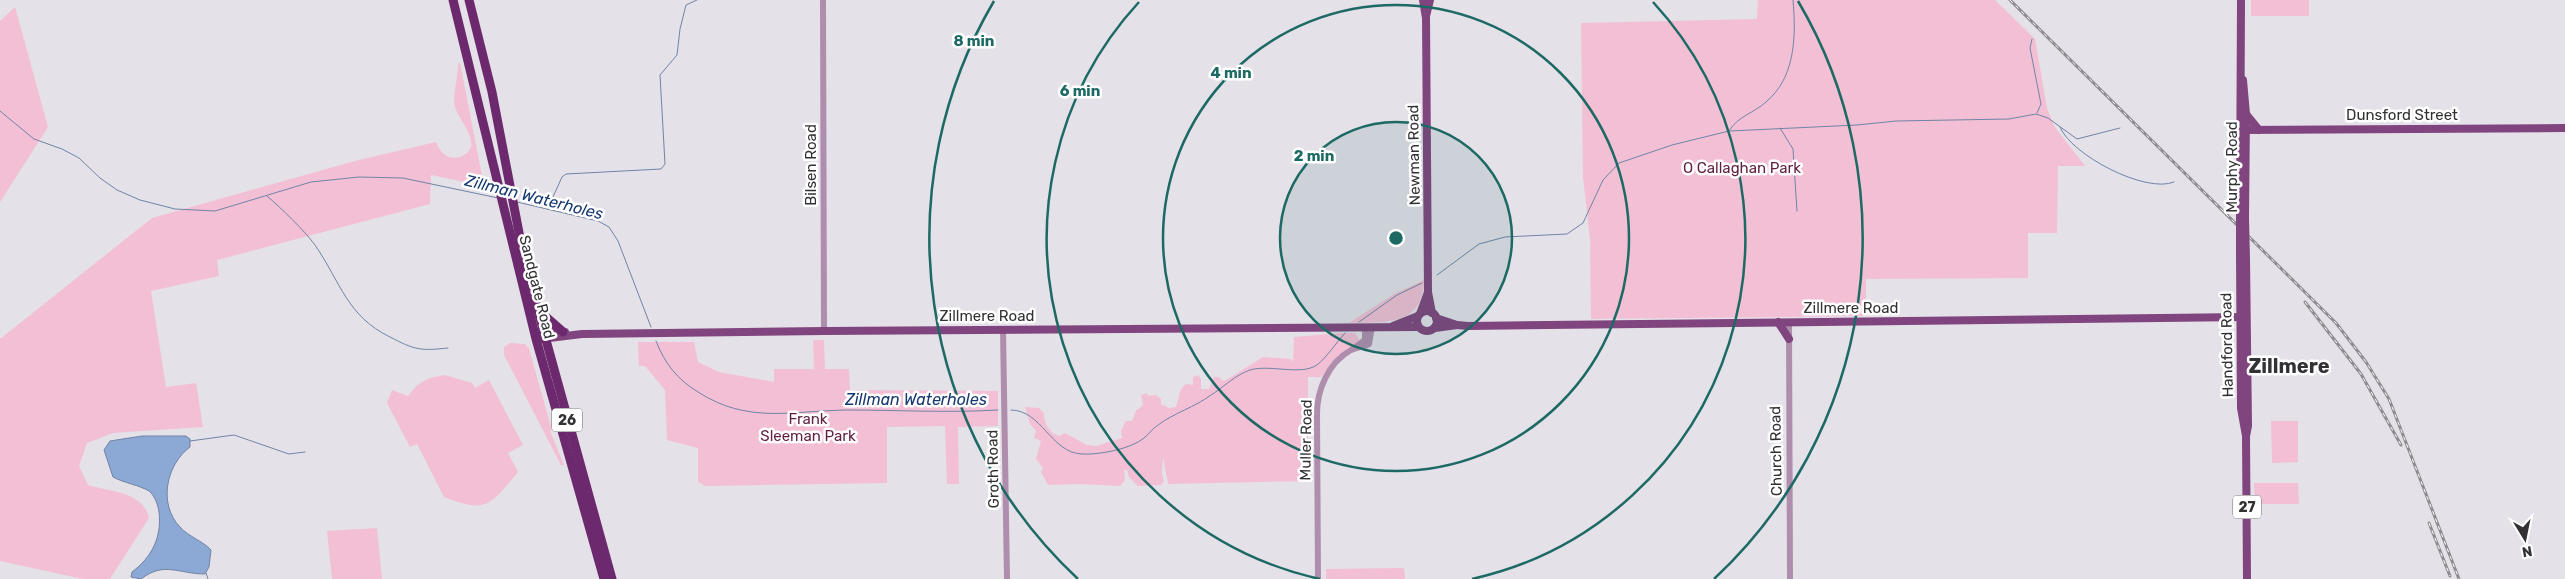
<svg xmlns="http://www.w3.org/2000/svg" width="2565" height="579" viewBox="0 0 2565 579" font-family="Rubik,sans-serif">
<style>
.green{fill:#f3bfd5}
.water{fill:#8ca8d4;stroke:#7184a4}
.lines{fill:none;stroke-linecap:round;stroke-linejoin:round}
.stream{stroke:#7184a4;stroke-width:1}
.minor{stroke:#af8ead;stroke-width:6}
.major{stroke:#80457e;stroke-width:8}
.highway{stroke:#6d296d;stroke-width:9}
.rail-casing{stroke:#8d8b91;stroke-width:3}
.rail{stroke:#fff;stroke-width:1;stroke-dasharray:4;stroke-linecap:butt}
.major-bridge{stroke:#80457e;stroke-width:8}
.ring{fill:none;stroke:#1d6964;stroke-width:2.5}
.labels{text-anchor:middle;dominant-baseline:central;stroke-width:5;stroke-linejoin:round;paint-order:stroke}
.shield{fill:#fff;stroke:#706f71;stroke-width:1}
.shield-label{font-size:14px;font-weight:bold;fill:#323134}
.street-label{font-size:15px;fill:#323134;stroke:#fff}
.park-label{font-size:15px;fill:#5f1f41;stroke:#fff}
.water-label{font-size:16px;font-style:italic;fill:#16396f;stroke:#fff}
.district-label{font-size:20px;font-weight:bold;fill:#323134;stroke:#fff}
.centre{fill:#1d6964;stroke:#fff;stroke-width:2.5}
.ring-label{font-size:15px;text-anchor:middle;font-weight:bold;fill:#1d6964;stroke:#fff;stroke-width:5;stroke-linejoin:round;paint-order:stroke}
</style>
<rect width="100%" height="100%" fill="#e4e1e9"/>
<g class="green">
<polygon points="1758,0 1995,0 2035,39 2047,108 2054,126 2085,166 2058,166 2057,233 2028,233 2028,278 1866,279 1866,316 1591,319 1590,239 1583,177 1581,23 1757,19"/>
<rect x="2251" y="0" width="58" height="16"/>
<polygon points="15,7 48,127 0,202 0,21"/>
<path d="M458,63H460L484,186L431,175L430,204L217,260L219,276L151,291L166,387L196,383L203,427L113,433L87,443L79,466L88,485C110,492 143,491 149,518L110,579H83L0,561V339L152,218L355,161L436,142C439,149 442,154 449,157C453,158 460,158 464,155C485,142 455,119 454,102C454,90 458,76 458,63Z"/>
<path d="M1424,280C1423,327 1384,322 1349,323L1394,294Z"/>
<path d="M1340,333H1355L1360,341L1339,356L1321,377H1308V481L1168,484L1163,457L1162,474L1164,481L1161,485L1138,486L1129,477L1127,470H1124L1125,480L1120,486L1080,484L1048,485L1041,472L1043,468L1036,459L1041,441L1034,438L1036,431L1030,424L1025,407L1039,408L1044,413C1043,423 1050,433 1059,436L1065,433L1087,445L1096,446L1122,438L1121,431L1126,421H1132L1136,411L1143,405L1141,395L1147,393L1148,396L1156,395L1161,399V404L1169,408L1176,407L1181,389L1186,384L1193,385V377L1198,375L1201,379V389H1209L1214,377H1219L1223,381L1226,380L1263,357L1291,359L1293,362L1294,337Z"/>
<polygon points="813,340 824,340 825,369 849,369 850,390 998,391 998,426 958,427 959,484 947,484 945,426 887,427 887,483 705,486 698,482 698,448 667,440 665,390 645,366 639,366 638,342 694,342 698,362 719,372 774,382 774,369 814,369"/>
<polygon points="510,343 525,344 529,349 552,430 550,431 564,465 561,465 504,355 504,347"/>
<path d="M445,375L472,383L475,388L489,380L523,445L508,453L518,472C490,505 488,514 444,497L417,444L410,447L387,403L392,390L408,396C418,382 428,377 445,375Z"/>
<polygon points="2271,421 2298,421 2298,462 2272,463"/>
<polygon points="2298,483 2299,504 2255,504 2254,483"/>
<polygon points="377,528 382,579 332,579 327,531"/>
<polygon points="1404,568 1405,579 1326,579 1326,569"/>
</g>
<path class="water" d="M142,436H186L190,439V447C166,465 158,504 180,527C189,537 203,541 211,550L209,567L205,574C179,574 164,561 141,579L131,577L132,572C152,557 162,537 159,512C158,505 155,496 149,491C139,485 124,483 113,477L104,450L110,441Z"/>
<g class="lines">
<g class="stream">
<polyline points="2032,39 2030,48 2041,104 2037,113"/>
<polyline points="0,111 34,139 62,149 79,158 100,178 117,190 140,200 175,209 215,211 311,182 359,177 403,178 498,198"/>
<path d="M2060,127C2071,155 2146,194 2174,182"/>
<polyline points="1780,128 1793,149 1797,211"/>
<polyline points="1730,131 1857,125 1896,121 2009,119 2036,114 2048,118 2077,139 2120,128"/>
<path d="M267,196C282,209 304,230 315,245C341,283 347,316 390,337C415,350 420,351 448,348"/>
<polyline points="517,202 598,221 609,227 618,241 651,327"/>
<polyline points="548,208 562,177 566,174 661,169 665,164 660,75 677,55 680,29 686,5 697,0"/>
<path d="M1437,275L1479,244L1505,237L1567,234L1583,223L1603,180L1619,163L1672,145L1729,131C1738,116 1754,113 1766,102C1796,77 1796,35 1793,0"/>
<polyline points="1359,322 1397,295 1422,283"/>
<path d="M656,341C665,364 677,379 698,392C748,424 790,411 846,410C896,410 947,413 998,410"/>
<path d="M1011,410C1042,410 1051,453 1082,454C1099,455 1131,449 1144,438C1149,434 1153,428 1158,425C1174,413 1195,407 1211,395C1224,387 1235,375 1250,370C1270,364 1300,376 1317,365C1327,357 1336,343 1345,333"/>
<polyline points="190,441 234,435 289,454 305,452"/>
<polyline points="206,573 208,579"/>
</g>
<g class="minor">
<polyline points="823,0 824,331"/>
<polyline points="1789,322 1790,579"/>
<polyline points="1003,329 1007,579"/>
<polyline points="1357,346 1365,340 1365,327"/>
<path d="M1318,579L1317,414C1317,390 1328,363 1351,350C1357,347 1363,347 1369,344L1372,327"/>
</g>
<g class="major">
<polyline points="1423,0 1426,18 1428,292 1432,313"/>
<polyline points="1426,16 1430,0"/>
<polyline points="2243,80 2246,114 2245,218"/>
<polyline points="2246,114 2259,130"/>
<polyline points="2239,130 2565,128"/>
<polyline points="2240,213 2241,0"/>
<polyline points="2240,253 2241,408 2246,436"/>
<polyline points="2246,259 2248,426 2246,436 2247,579"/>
<circle cx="1427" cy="321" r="10"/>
<polyline points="1420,314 1428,292"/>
<polyline points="1436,318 1457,325 1468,326 2246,317"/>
<polyline points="1778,322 1789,339"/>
<polyline points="1393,326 1418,316"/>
<polyline points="1435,328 1457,325"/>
<polyline points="539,332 565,332"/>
<polyline points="541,339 582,334 824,331 1418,327"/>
</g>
<g class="highway">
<polyline points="453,0 536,339 604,579"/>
<polyline points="469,0 492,92 525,264 612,579"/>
<polyline points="538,310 563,332"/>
</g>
<defs>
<g id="rail">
<polyline points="2010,0 2336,323 2366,362 2389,399 2459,579"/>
<polyline points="2305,302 2361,374 2401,445"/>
<polyline points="2429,523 2450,576"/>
</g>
</defs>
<use href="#rail" class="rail-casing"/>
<use href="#rail" class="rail"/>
<g class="major-bridge">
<polyline points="2245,218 2246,259"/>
<polyline points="2240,253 2240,213"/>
</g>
</g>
<circle cx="1396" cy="238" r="116" fill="#1d6964" fill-opacity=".12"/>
<g class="ring">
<circle cx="1396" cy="238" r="116"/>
<circle cx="1396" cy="238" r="233"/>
<path d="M1320 579A349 349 0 0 1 1139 2M1653 2A349 349 0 0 1 1472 579"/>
<path d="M1078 579A466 466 0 0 1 994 1M1798 1A466 466 0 0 1 1714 579"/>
</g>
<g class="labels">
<g class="shield">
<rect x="552" y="408.5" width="30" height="23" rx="4"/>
<rect x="2233" y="495.5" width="28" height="23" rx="4"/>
</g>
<g class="shield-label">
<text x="567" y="420">26</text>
<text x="2247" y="507">27</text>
</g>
<g class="street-label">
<text x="2402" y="115">Dunsford Street</text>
<text transform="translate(1414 155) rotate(-91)">Newman Road</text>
<text transform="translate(811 165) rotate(-90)">Bilsen Road</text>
<text transform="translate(2232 167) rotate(-90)">Murphy Road</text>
<text transform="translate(537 287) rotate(76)">Sandgate Road</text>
<text x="1851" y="308">Zillmere Road</text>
<text x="987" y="316">Zillmere Road</text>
<text transform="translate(2227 345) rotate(-91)">Handford Road</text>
<text transform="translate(1306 440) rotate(-89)">Muller Road</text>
<text transform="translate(1776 451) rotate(-91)">Church Road</text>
<text transform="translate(993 469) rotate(-91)">Groth Road</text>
</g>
<g class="park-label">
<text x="1742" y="168">O Callaghan Park</text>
<text x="808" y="419">Frank<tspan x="808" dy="17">Sleeman Park</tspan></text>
</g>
<g class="water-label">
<text transform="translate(534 197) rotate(14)">Zillman Waterholes</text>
<text x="916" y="399">Zillman Waterholes</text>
</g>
<g class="district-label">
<text x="2289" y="366">Zillmere</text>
</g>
</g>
<circle cx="1396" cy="238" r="8" class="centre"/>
<g class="ring-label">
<text x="974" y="46">8 min</text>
<text x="1231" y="78">4 min</text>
<text x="1080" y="96">6 min</text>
<text x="1314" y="161">2 min</text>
</g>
<g transform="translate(2525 539) rotate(170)" stroke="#ffffff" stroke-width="4" paint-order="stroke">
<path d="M0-4L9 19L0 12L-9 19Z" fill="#323134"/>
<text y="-8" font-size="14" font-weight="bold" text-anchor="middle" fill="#323134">N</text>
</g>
</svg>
